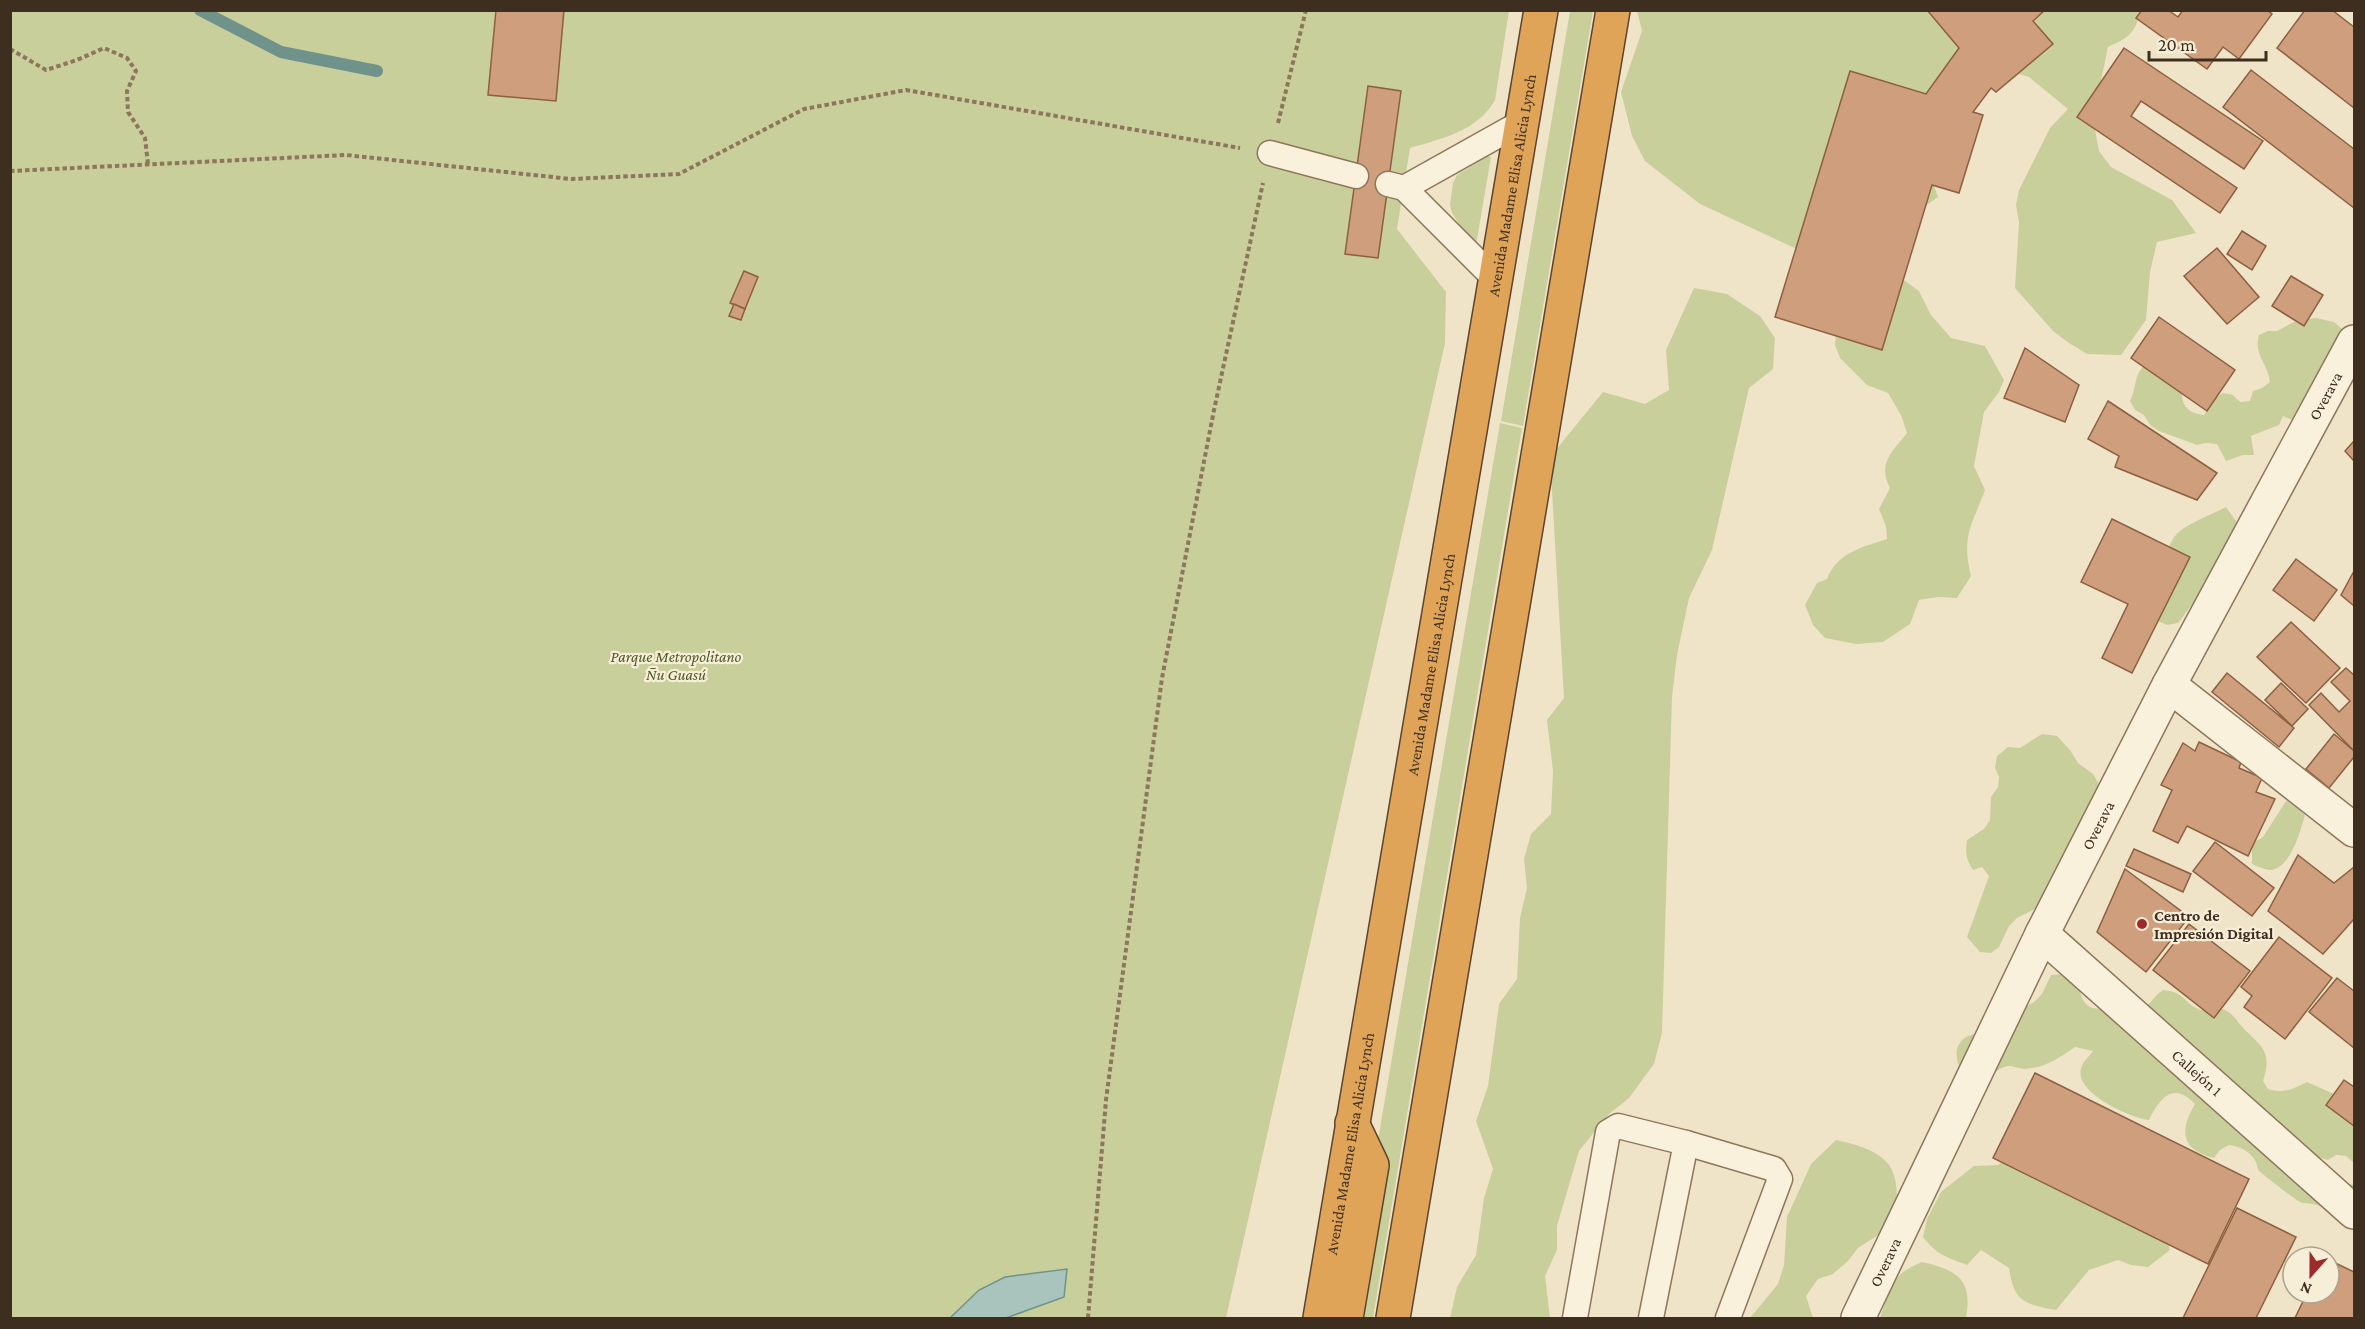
<svg xmlns="http://www.w3.org/2000/svg" width="2365" height="1329" viewBox="0 0 2365 1329" font-family="'Crimson Pro',serif">
<style>
.green{fill:#c9cf9b}
.water{fill:#a9c4bc;stroke:#6f938a;stroke-width:1.5}
.lines{fill:none;stroke-linecap:round;stroke-linejoin:round}
.stream{stroke:#6f938a;stroke-width:12}
.building{fill:#cf9f7d;stroke:#8d5f41;stroke-width:1.5}
.lane-casing{stroke:#8d765c;stroke-width:27}
.street-casing{stroke:#8d765c;stroke-width:36}
.highway-casing{stroke:#5b4430;stroke-width:36}
.path{stroke:#8d765c;stroke-width:4;stroke-dasharray:4.5 3;stroke-linecap:butt}
.lane{stroke:#faf1dc;stroke-width:24}
.street{stroke:#faf1dc;stroke-width:33}
.highway{stroke:#e0a458;stroke-width:33}
.poi-dot{fill:#9e2a2b;stroke:#f7eed8;stroke-width:2}
.labels{text-anchor:middle;dominant-baseline:central;stroke-width:4.5;stroke-linejoin:round;paint-order:stroke}
.street-label{font-size:16px;fill:#3d2e20;stroke:#f7eed8}
.park-label{font-size:16px;font-style:italic;fill:#4d5a26;stroke:#f7eed8}
.poi-label{font-size:16px;font-weight:bold;fill:#3d2e20;stroke:#f7eed8;text-anchor:start}
</style>
<rect width="100%" height="100%" fill="#f0e4c8"/>
<g class="green">
<path d="M10,11H1509L1495,100C1478,131 1441,139 1410,148L1397,229L1446,292L1445,343L1226,1318H11Z"/>
<polygon points="1570,11 1593,11 1523,426 1501,421"/>
<path d="M1637,11H2140C2136,33 2128,38 2108,47L2093,119L2099,151L2111,167L2172,200L2196,233L2157,242L2150,272L2146,320L2121,355L2087,354L2069,343L2053,331L2015,288L2019,222L2016,205L2019,190L2050,128L2068,109L2029,77L1977,62L1929,172L1938,197L1924,207L1799,250L1700,204L1645,161L1632,136L1621,92L1642,31Z"/>
<polygon points="1488,156 1491,157 1476,245 1472,244 1452,213 1450,205 1453,183 1457,175"/>
<path d="M1901,278L1919,291L1931,315L1951,338L1985,346L2004,380L1999,392L1984,412L1974,466L1985,490C1972,525 1961,536 1971,576L1957,598L1938,597L1919,600L1910,624L1883,642L1856,644L1825,638L1813,625L1805,605L1817,583L1827,579C1837,553 1862,547 1887,539L1886,526L1879,509L1890,488C1877,463 1892,452 1907,433L1901,415L1888,393L1867,385L1840,358L1835,345L1838,314Z"/>
<polygon points="1694,288 1727,294 1760,316 1775,338 1773,369 1749,388 1712,550 1689,598 1677,655 1672,697 1662,1033 1654,1064 1629,1098 1609,1114 1579,1151 1557,1226 1557,1250 1545,1276 1550,1318 1450,1318 1457,1287 1476,1255 1484,1198 1493,1169 1476,1121 1488,1086 1499,1004 1517,979 1520,918 1527,888 1524,859 1531,834 1551,814 1553,771 1547,720 1564,698 1550,457 1603,392 1645,404 1669,390 1666,350"/>
<path d="M2316,318L2334,322L2350,336L2301,424L2283,416L2279,425L2251,436L2254,455H2243L2226,461L2217,444L2206,443L2197,445L2159,431L2150,425L2144,415L2135,410L2130,401C2137,388 2133,376 2145,365L2182,389C2181,405 2187,413 2204,415L2215,398L2223,393L2233,395L2240,402L2250,401L2253,391L2262,388L2270,382C2268,363 2253,355 2259,335L2268,331H2277L2296,321Z"/>
<polygon points="1500,423 1522,428 1373,1318 1362,1318 1378,1140"/>
<path d="M2226,507L2240,527C2221,560 2202,593 2178,623L2167,625L2158,621C2160,598 2161,545 2180,531C2193,521 2211,515 2226,507Z"/>
<path d="M2042,734L2057,736L2070,750L2078,763L2093,774L2109,801L2048,886L2035,909L2017,918L2009,926L1999,947L1991,953L1980,952L1967,937L1989,876L1982,867L1973,870C1966,859 1965,852 1967,840L1984,829L1990,820L1991,797L1998,787L1999,777L1995,768L1997,756L2008,747L2020,748Z"/>
<path d="M2288,798L2305,815C2301,829 2292,863 2275,869C2268,872 2259,867 2252,864V843L2263,837Z"/>
<path d="M2061,974C2087,982 2075,998 2090,1007C2096,1010 2132,1010 2142,1011C2150,1004 2154,996 2163,990C2185,992 2182,1001 2198,1009C2207,1013 2216,1006 2225,1010C2234,1014 2238,1023 2245,1030C2264,1048 2272,1054 2263,1081L2268,1089C2284,1094 2293,1089 2307,1082L2334,1094L2342,1100L2354,1125V1163L2346,1156L2336,1155L2328,1160L2317,1157L2308,1161L2316,1179L2354,1185V1224C2341,1224 2334,1213 2322,1207C2315,1203 2307,1204 2300,1202C2297,1201 2261,1173 2259,1171C2257,1168 2257,1165 2256,1162C2250,1151 2241,1147 2229,1145L2220,1150L2214,1158C2181,1150 2179,1131 2195,1104C2173,1081 2160,1098 2149,1120C2130,1118 2070,1091 2082,1066C2084,1060 2090,1056 2093,1051L2075,1047C2062,1056 2048,1066 2032,1068C2013,1072 2012,1057 1992,1075L1962,1072C1949,1050 1960,1031 1986,1034L2008,1016L2034,1002L2042,994L2051,975Z"/>
<path d="M1836,1140C1892,1152 1903,1168 1894,1225L1858,1248L1848,1261L1833,1274L1818,1279L1806,1296L1813,1318H1750L1778,1284L1784,1265L1787,1217L1811,1164Z"/>
<path d="M2004,1160L2167,1239L2170,1250L2148,1267L2131,1265L2118,1260L2089,1270L2056,1310C2024,1304 2014,1302 2009,1268L1981,1250L1967,1265C1946,1257 1937,1255 1923,1237L1927,1219L1941,1192L1974,1166L1998,1165Z"/>
<path d="M1922,1262C1958,1270 1973,1280 1966,1318H1880C1891,1287 1890,1275 1922,1262Z"/>
</g>
<polygon class="water" points="1067,1269 1064,1297 1006,1318 950,1318 979,1290 1005,1277"/>
<g class="lines">
<polyline class="stream" points="200,10 281,52 377,71"/>
</g>
<g class="building">
<polygon points="496,10 564,10 556,101 488,95"/>
<polygon points="1927,10 2045,10 2033,21 2053,44 1996,92 1991,88 1973,112 1983,115 1959,193 1932,185 1882,350 1775,317 1850,71 1926,94 1959,48"/>
<polygon points="2142,10 2168,10 2178,17 2183,10 2267,10 2272,14 2239,59 2223,47 2207,69 2136,18"/>
<polygon points="2305,10 2332,10 2354,27 2354,108 2277,48"/>
<polygon points="2124,48 2263,141 2244,169 2141,101 2131,116 2237,188 2220,213 2077,117"/>
<polygon points="2251,70 2354,149 2354,208 2223,107"/>
<polygon points="1368,86 1401,91 1378,258 1345,254"/>
<polygon points="2242,231 2266,246 2252,270 2227,254"/>
<polygon points="2217,248 2259,297 2227,324 2184,276"/>
<polygon points="744,271 758,277 745,309 730,303"/>
<polygon points="2291,276 2323,295 2304,326 2272,306"/>
<polygon points="734,304 745,309 741,320 729,316"/>
<polygon points="2159,317 2235,370 2207,411 2131,358"/>
<polygon points="2025,348 2079,385 2065,422 2004,398"/>
<polygon points="2108,401 2217,473 2197,500 2115,467 2119,456 2088,439"/>
<polygon points="2354,441 2354,461 2345,451"/>
<polygon points="2112,519 2190,557 2132,673 2102,658 2128,604 2081,582"/>
<polygon points="2296,559 2337,590 2314,621 2273,590"/>
<polygon points="2354,571 2354,606 2341,595"/>
<polygon points="2291,622 2340,668 2306,703 2257,657"/>
<polygon points="2346,668 2354,675 2354,751 2309,705 2321,693 2339,712 2350,701 2331,682"/>
<polygon points="2227,673 2294,728 2279,747 2212,692"/>
<polygon points="2281,683 2308,709 2292,726 2265,700"/>
<polygon points="2334,734 2354,751 2354,757 2329,788 2306,769"/>
<polygon points="2199,742 2241,762 2239,768 2262,778 2256,792 2275,799 2248,856 2187,826 2178,843 2153,831 2172,790 2161,785 2183,743 2195,751"/>
<polygon points="2215,842 2274,888 2252,916 2193,871"/>
<polygon points="2134,849 2191,874 2183,892 2126,866"/>
<polygon points="2298,855 2334,883 2354,867 2354,919 2323,954 2268,911"/>
<polygon points="2125,869 2189,917 2146,972 2097,932"/>
<polygon points="2189,924 2250,971 2214,1018 2153,970"/>
<polygon points="2279,937 2332,978 2285,1039 2244,1007 2252,996 2241,987"/>
<polygon points="2337,978 2354,991 2354,1048 2309,1012"/>
<polygon points="2035,1073 2249,1179 2208,1264 1993,1158"/>
<polygon points="2344,1080 2354,1087 2354,1126 2326,1105"/>
<polygon points="2237,1208 2296,1237 2256,1318 2183,1318"/>
<polygon points="2329,1260 2354,1272 2354,1318 2295,1318 2307,1293 2329,1293"/>
</g>
<g class="lines">
<defs>
<g id="lane">
<polyline points="1270,153 1356,176"/>
<polyline points="1388,184 1404,188 1495,279"/>
<polyline points="1404,188 1522,122"/>
<polyline points="1575,1318 1608,1132 1618,1126 1686,1143 1774,1169 1780,1179 1728,1318"/>
<polyline points="1651,1318 1686,1143"/>
</g>
<g id="street">
<polyline points="2169,685 2354,830"/>
<path id="s1" d="M2042,934L2354,1212"/>
<path id="s2" d="M1858,1318L2042,934L2169,685L2354,342"/>
</g>
<g id="highway">
<path id="s3" d="M1320,1318L1541,10"/>
<polyline points="1346,1318 1372,1165 1352,1123"/>
<polyline points="1393,1318 1613,10"/>
</g>
</defs>
<use href="#lane" class="lane-casing"/>
<use href="#street" class="street-casing"/>
<use href="#highway" class="highway-casing"/>
<g class="path">
<polyline points="10,49 46,70 77,60 104,48 127,58 136,71 127,91 128,112 145,138 148,164"/>
<polyline points="1278,123 1306,10"/>
<polyline points="10,171 346,155 571,179 679,174 804,109 906,90 1240,148"/>
<polyline points="1088,1318 1106,1100 1162,678 1214,410 1263,183"/>
</g>
<use href="#lane" class="lane"/>
<use href="#street" class="street"/>
<use href="#highway" class="highway"/>
</g>
<circle class="poi-dot" cx="2142" cy="924" r="6"/>
<g class="labels">
<g class="street-label">
<text stroke="none"><textPath href="#s3" startOffset="1149">Avenida Madame Elisa Alicia Lynch</textPath></text>
<text stroke="none"><textPath href="#s2" startOffset="1034">Overava</textPath></text>
<text stroke="none"><textPath href="#s3" startOffset="663">Avenida Madame Elisa Alicia Lynch</textPath></text>
<text stroke="none"><textPath href="#s2" startOffset="548">Overava</textPath></text>
<text stroke="none"><textPath href="#s1" startOffset="208">Callejón 1</textPath></text>
<text stroke="none"><textPath href="#s3" startOffset="177">Avenida Madame Elisa Alicia Lynch</textPath></text>
<text stroke="none"><textPath href="#s2" startOffset="62">Overava</textPath></text>
</g>
<g class="park-label">
<text x="676" y="656">Parque Metropolitano<tspan x="676" dy="18">Ñu Guasú</tspan></text>
</g>
<g class="poi-label">
<text x="2154" y="915">Centro de<tspan x="2154" dy="18">Impresión Digital</tspan></text>
</g>
</g>
<rect width="2365" height="1329" fill="none" stroke="#3d2e20" stroke-width="24"/>
<g transform="translate(2311 1275) rotate(201)"><circle r="28" fill="#f7eed8" stroke="#ada18e" stroke-width="1.5"/>
<path d="M0-4.5L10 22L0 15L-10 22Z" fill="#9e2a2b"/>
<text y="-9" font-size="16" font-weight="bold" text-anchor="middle" fill="#3d2e20">N</text>
</g>
<path d="M2149 51v9h117v-9" fill="none" stroke="#3d2e20" stroke-width="3"/>
<text x="2158" y="51" font-size="18" fill="#3d2e20" stroke="#f7eed8" stroke-width="4.5" paint-order="stroke">20 m</text>
</svg>
